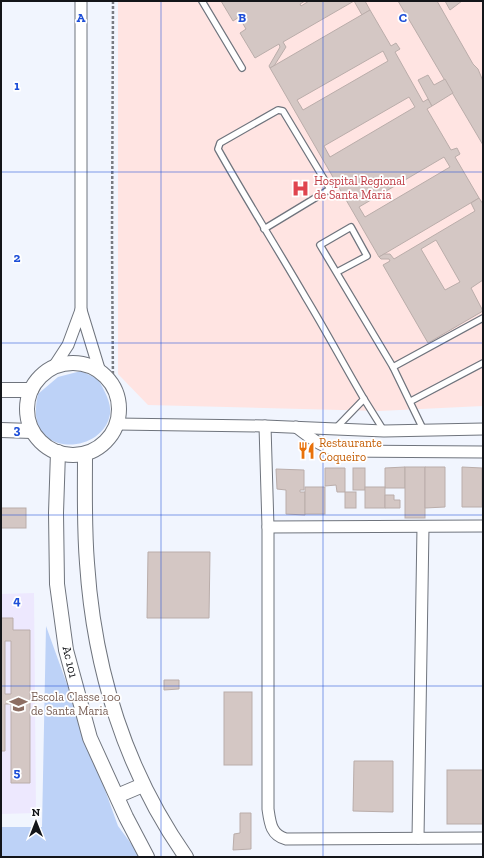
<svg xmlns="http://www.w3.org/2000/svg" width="484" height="858" viewBox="0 0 484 858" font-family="'Zilla Slab',serif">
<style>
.education{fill:#ede8fe}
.medical{fill:#ffe4e2}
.green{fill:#bdd2f7}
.building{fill:#d4c7c4;stroke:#baadaa;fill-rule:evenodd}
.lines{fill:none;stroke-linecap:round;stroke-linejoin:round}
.service-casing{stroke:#6f747d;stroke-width:8}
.minor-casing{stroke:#6f747d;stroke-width:13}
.tertiary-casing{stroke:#6f747d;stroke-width:16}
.path{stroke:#787b81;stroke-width:2.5;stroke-dasharray:3 2;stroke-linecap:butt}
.service{stroke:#fff;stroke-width:5.5}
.minor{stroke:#fff;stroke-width:11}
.tertiary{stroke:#fff;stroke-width:14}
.grid{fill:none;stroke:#1d4ed8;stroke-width:1;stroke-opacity:0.55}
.labels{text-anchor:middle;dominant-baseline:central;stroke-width:3.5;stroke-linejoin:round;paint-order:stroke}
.health-label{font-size:12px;fill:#be3a42;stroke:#fff;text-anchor:start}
.food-label{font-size:12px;fill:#c56008;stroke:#fff;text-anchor:start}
.street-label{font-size:12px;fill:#131519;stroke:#fff}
.education-label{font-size:12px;fill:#785e54;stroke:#fff;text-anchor:start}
.grid-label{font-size:13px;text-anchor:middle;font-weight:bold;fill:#1d4ed8;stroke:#fff;stroke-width:3.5;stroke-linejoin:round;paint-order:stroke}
</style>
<rect width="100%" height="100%" fill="#f1f5fe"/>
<polygon class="education" points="34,593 36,813 1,814 1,594"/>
<polygon class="medical" points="118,1 483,1 483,406 379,411 148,405 118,374"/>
<g class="green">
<path d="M81,371L98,379C103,388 112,403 110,414C104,450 46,456 37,422C35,412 36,403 38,394L58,377Z"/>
<polygon points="46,626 118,826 141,857 1,857 1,827 42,827"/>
</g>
<g class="building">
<polygon points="221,1 305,1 300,4 301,6 309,1 365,1 370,10 362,15 354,1 283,42 286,47 274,66 270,68 269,66 280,47 279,44 255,58 240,33 246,29 239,17 233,21"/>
<polygon points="398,1 437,1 473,64 478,69 483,81 483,145"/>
<polygon points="445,1 462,1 450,10"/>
<path d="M370,10L391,46L396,43L400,49L395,52L423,102L428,99L432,106L427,109L451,150L457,148L460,154L455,157L479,198L379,257L270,68ZM383,51L388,61L303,110L297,100ZM409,97L415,107L330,157L324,146ZM444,157L450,167L365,217L359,207Z"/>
<polygon points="428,75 434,85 445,79 453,93 432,106 418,80"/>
<path d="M479,198L483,204V280L471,288L483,311L428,343L383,265L390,261L389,259H381L379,257L384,254H390L394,259L475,211L471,203ZM436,240L460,282L445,290L421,249Z"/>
<polygon points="405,467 405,488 385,488 385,468"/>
<rect x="405" y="467" width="20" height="51"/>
<polygon points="425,467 445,467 445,507 425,508"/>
<polygon points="462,467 482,468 482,507 462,507"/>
<polygon points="325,468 345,468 345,492 337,492 336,485 325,486"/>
<rect x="353" y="468" width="12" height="22"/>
<polygon points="276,469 304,470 304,490 300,490 300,492 305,492 305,515 286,514 286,490 277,489"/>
<rect x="305" y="487" width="20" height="27"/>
<rect x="365" y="487" width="20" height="21"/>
<rect x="345" y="492" width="11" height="16"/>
<polygon points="385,495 394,495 394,500 400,500 400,508 385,508"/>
<rect x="1" y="508" width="25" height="20"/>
<polygon points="148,552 210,552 209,618 147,618"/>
<path d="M1,618H13V630H30V783H11V704H5V751H1ZM5,641H11V694H5Z"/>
<polygon points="164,680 179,680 179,689 164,690"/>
<rect x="224" y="692" width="28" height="73"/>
<polygon points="354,761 393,761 393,812 353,811"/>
<rect x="447" y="770" width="36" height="54"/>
<polygon points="240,813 251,813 251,849 233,850 234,834 240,833"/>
</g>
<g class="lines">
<defs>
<g id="service">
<polyline points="202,1 242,68"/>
<path d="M264,229L330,189L283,111L278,110L220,143L218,149C246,199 277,248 306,298C326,331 344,365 364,399"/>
<polyline points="337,272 367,256 351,227 320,245 393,367 423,429"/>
<polyline points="393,367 483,318"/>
<polyline points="411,401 483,363"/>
<polyline points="335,429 364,399 384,431"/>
</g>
<g id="minor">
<polyline points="81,1 81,310"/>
<polyline points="53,368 68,345 81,310 100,372"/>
<polyline points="117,424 265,426 384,431 483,429"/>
<polyline points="265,426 268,527 483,526"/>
<path d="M296,427C310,437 321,447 338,451L483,452"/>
<path d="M268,527V809C270,823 271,835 286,839L483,838"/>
<polyline points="418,838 423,527"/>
</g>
<g id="tertiary">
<circle cx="73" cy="409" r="46"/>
<polyline points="1,390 31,390"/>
<polyline points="1,430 32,431"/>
<polyline points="58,452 56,513 57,584 66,650 90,738 126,817 147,857"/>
<path d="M85,454C85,490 84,526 87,563C94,668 125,770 186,857"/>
<polyline points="117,796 143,785"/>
</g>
</defs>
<use href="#service" class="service-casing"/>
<use href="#minor" class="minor-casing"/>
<use href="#tertiary" class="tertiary-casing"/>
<polyline class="path" points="113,1 112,239 113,387"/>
<use href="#service" class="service"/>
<use href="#minor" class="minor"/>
<use href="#tertiary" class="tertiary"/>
</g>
<path class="grid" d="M161,1V857M323,1V857M1,172H483M1,343H483M1,515H483M1,686H483"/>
<defs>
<symbol id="hospital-bare" viewBox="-9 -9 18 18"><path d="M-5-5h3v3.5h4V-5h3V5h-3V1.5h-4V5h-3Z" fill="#e0444e" stroke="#fff" stroke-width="2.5" paint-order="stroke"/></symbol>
<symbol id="restaurant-bare" viewBox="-9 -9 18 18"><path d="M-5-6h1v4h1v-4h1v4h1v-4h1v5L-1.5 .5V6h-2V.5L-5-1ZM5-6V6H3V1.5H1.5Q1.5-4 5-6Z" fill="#e8710a" stroke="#fff" stroke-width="2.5" paint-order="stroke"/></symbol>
<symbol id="school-bare" viewBox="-9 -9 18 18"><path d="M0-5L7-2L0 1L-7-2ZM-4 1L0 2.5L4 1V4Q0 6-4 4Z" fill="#8d6e63" stroke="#fff" stroke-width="2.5" paint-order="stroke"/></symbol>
</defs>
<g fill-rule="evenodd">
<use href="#hospital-bare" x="288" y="176" width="25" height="25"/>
<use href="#restaurant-bare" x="294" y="438" width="25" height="25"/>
<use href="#school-bare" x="6" y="692" width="25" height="25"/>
</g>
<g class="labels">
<g class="health-label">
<text x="314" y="181">Hospital Regional<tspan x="314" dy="14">de Santa Maria</tspan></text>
</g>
<g class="food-label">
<text x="319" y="443">Restaurante<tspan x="319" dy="14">Coqueiro</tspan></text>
</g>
<g class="street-label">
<text transform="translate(70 662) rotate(77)">Ac 101</text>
</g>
<g class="education-label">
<text x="31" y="697">Escola Classe 100<tspan x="31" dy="14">de Santa Maria</tspan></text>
</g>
</g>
<g class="grid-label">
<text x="81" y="22">A</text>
<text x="242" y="22">B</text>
<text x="403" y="22">C</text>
<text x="17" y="90">1</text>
<text x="17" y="262">2</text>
<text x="17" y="434">3</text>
<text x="17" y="605">4</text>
<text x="17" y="777">5</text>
</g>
<rect width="484" height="858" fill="none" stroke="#131519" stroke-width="4"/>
<g transform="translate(36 822)" stroke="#ffffff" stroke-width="3" paint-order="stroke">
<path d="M0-3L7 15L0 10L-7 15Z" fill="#131519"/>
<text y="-6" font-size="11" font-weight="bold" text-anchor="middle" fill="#131519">N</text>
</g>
</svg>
